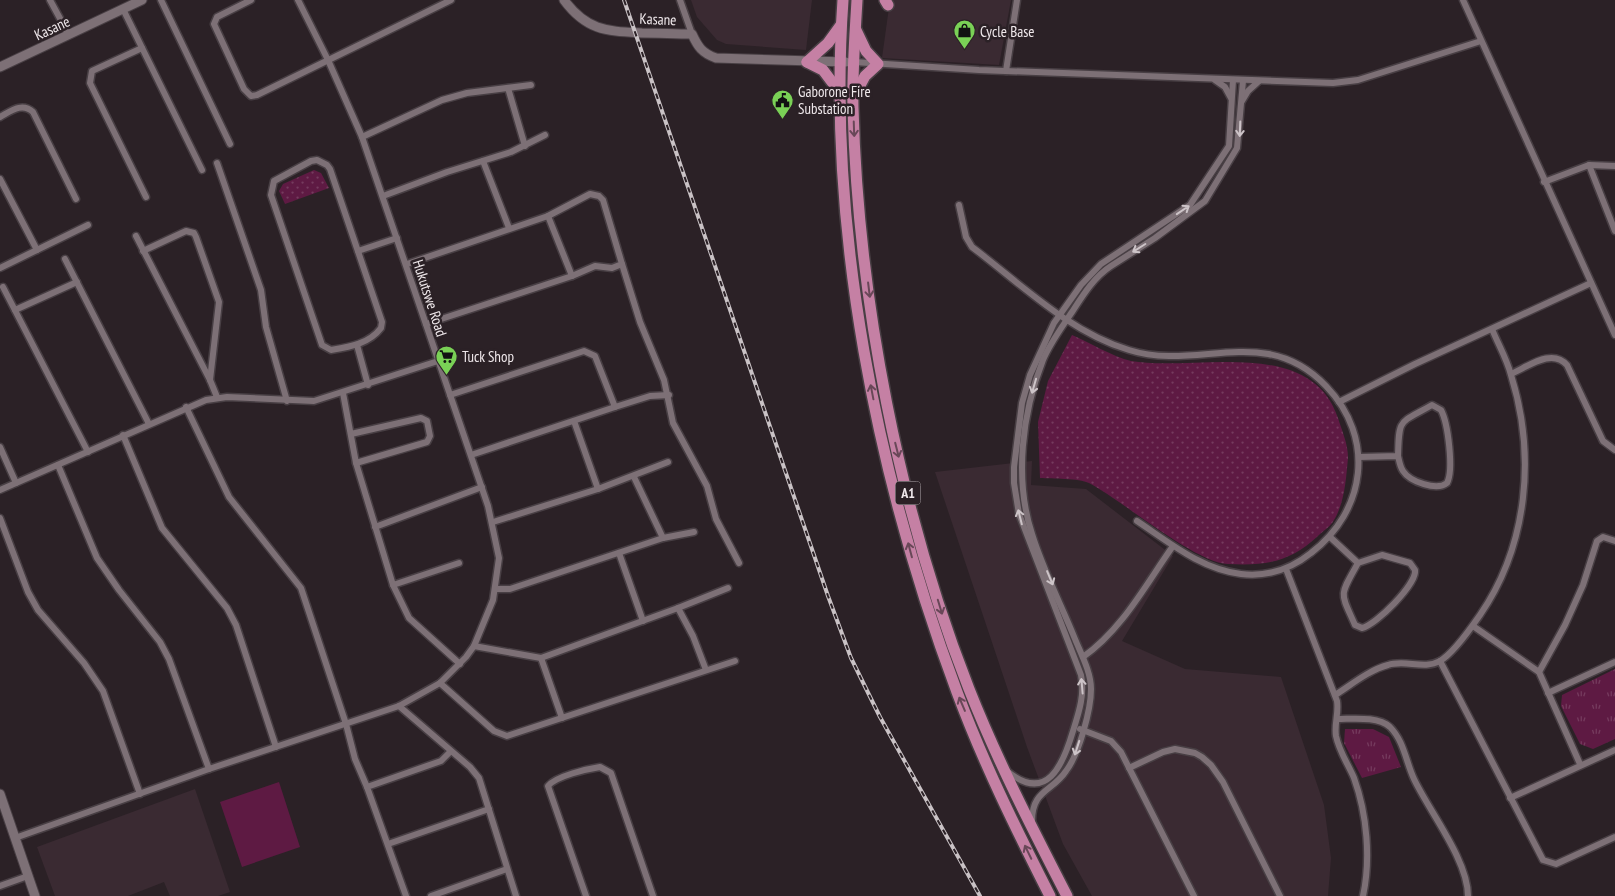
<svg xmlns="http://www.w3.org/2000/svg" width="1615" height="896" viewBox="0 0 1615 896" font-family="'PT Sans Narrow',sans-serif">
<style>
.built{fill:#3a2a32}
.grass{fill:url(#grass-dots)}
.park{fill:url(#park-tufts)}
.pitch{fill:#5e1a43}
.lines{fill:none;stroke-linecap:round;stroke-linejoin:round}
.minor-casing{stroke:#483f44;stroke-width:9}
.tertiary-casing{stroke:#483f44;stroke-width:11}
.trunk-casing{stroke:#483f44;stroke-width:14}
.minor{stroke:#7d7076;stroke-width:6}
.tertiary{stroke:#7d7076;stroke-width:9}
.trunk{stroke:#c580a4;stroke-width:11}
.rail-casing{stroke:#c9c2c5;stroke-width:4}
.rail{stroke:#2b2126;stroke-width:2;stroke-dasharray:5.5;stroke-linecap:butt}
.oneway{stroke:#694758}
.oneway2{stroke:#cdc4c8}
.labels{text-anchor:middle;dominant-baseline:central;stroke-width:5;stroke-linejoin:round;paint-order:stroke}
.shield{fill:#2b2126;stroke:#b4acb0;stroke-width:1}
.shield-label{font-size:14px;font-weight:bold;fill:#efe8eb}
.street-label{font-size:15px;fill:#efe8eb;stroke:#2b2126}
.poi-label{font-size:15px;fill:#efe8eb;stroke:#2b2126;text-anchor:start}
</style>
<defs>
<pattern id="grass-dots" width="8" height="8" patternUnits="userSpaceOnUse" patternTransform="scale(1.25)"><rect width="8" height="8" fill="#5e1a43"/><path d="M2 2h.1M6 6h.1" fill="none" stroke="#753b5e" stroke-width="1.8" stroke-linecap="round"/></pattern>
<pattern id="park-tufts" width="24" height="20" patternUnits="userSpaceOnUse" patternTransform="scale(1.25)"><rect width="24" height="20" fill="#5e1a43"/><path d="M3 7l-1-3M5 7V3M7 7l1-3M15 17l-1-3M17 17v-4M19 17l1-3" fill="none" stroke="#753b5e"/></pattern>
</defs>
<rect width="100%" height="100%" fill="#2b2126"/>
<g class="built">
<polygon points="691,0 812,0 806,50 726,44 717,40 697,17"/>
<polygon points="890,0 1011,0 999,65 882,58"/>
<polygon points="1032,461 1031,485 1086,489 1173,556 1122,641 1185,669 1281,677 1324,805 1331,858 1328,896 1092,896 1063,844 1027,747 935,472"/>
<polygon points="195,789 230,892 218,896 170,896 164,882 128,896 55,896 37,847"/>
</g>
<g class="grass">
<polygon points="314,170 321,173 329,188 285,204 279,191 283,184"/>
<path d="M1072,335C1089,342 1113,357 1131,361C1194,372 1310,335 1338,418C1342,431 1348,444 1348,458C1346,478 1345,502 1334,520C1331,526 1323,531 1318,536C1290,562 1266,566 1228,564C1195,563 1122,500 1089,483C1079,478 1052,479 1040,478L1038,422L1048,381Z"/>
</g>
<g class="park">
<polygon points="1615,669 1615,739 1593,749 1580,744 1561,706 1562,695"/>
<polygon points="1345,729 1373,729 1389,737 1401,767 1362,778 1344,743"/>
</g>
<polygon class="pitch" points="279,782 300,847 242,867 220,802"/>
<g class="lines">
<defs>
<g id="minor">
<polyline points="50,0 69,35"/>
<polyline points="161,0 230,144"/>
<polyline points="251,0 217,17 214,24 244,89 251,96 257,95 451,0"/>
<polyline points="680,0 692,34"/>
<polyline points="1463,0 1615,335"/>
<polyline points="123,9 202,170"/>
<polyline points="142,48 92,71 90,83 146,197"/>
<polyline points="854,62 979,70 1333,83 1358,80 1481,41"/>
<polyline points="1006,71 1017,0"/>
<polyline points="1215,80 1225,87 1231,98"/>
<polyline points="508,88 525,146"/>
<polyline points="1242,101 1248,91 1259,81"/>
<path d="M0,117C11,111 22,102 33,112L76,199"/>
<polyline points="362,137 442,100 467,93 531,85"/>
<path d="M317,160L327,165L330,169L382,322L381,328C369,344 349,347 331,350L322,345L271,195L274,181L311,161Z"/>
<polyline points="483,161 509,228"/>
<polyline points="217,163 261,290 266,327 287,401"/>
<polyline points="1589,165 1615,231"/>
<polyline points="0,179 37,250"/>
<polyline points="1544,182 1589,165 1615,166"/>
<polyline points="383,196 447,172 511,152 545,135"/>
<path d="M959,205L966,237L972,247C1021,284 1069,332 1129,350C1198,372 1265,322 1326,386C1376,438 1366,511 1311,553C1291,569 1267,577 1241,574C1201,569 1170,543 1137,521"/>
<polyline points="548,216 590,194 599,196 603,200 622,264 612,268 595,266 572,276"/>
<polyline points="136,236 210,380 217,397"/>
<polyline points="143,251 186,231 194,233 196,237 219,302 210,380"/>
<polyline points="358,251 397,238"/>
<polyline points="65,259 149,424"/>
<polyline points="407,264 548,216 572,276 426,324"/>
<polyline points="622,264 640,322 664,380 673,423 707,486 716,519 739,563"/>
<polyline points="0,268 88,225"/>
<polyline points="3,287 88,452"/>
<polyline points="15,310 77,282"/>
<polyline points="357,345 368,385"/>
<path d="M1511,374C1529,366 1552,348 1567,365L1603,441L1615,450"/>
<polyline points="343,393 356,463 393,585 409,618 460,664"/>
<polyline points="450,395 584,351 595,356 615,407 471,455"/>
<polyline points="1339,402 1415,364 1591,283"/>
<polyline points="186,407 229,497 301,588 346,724 355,759 367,787"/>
<polyline points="615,407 650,396 669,395"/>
<polyline points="574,421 598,489"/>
<polyline points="351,434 421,418 427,421 430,436 427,442 356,463"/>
<polyline points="123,435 162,528 227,608 236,625 276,747"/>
<polyline points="0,447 16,483"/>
<path d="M1359,457L1398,456C1399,417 1399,424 1432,405L1441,410C1448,423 1454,470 1447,483C1437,491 1410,482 1403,471C1400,467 1399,460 1398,456"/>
<polyline points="58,465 97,558 119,590 160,642 169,659 209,769"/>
<polyline points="634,477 663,538"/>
<polyline points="0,490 206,400 227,397 314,401 438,361"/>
<polyline points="0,518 28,592 38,610 84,663 103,691 140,794"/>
<polyline points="493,522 598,489 668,462"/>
<polyline points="375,527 482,487"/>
<path d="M1330,537L1358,563L1382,555L1410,563L1415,570C1417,584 1376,625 1362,628L1355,625C1340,591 1339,597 1358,563"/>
<polyline points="619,553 643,621"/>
<path d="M1286,569L1337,701C1339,713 1334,724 1336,736C1339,751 1348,764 1354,778C1367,814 1371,859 1363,896"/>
<polyline points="393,585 459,563"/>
<polyline points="495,589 510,589 663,538 694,532"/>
<polyline points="678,608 693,636 706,670"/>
<polyline points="1473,626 1539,672 1580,764"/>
<polyline points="474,646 541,658 678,608 728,588"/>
<path d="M1083,657C1122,630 1146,584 1173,546"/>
<polyline points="541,658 562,718"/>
<polyline points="1440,661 1543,860 1556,864 1615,837"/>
<polyline points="1539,672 1565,625 1583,585 1597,541 1603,537 1615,541"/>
<polyline points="440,683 494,731 507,736 735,661"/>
<polyline points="1548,693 1615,662"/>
<path d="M1335,695C1351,685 1369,670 1388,665C1405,659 1424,670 1440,661C1454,653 1471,628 1480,615C1528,545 1536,455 1511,375C1507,359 1498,344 1492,329"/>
<polyline points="399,706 470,767 479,778 516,896"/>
<path d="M1338,719C1353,719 1378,716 1390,727C1404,741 1406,762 1414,779C1429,811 1468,860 1468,896"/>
<polyline points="1080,729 1111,741 1121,752 1194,896"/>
<polyline points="1129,768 1163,752 1175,749 1195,753 1202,757 1211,765 1223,782 1280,896"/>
<path d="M1007,771C1047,804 1063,765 1073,731C1079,712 1085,694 1081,675L1019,514L1014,483V467L1022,403L1030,375L1054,323L1081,285L1101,264L1190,205L1229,146L1233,80"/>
<polyline points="1510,798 1615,750"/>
<path d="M1032,821C1032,790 1052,792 1066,771C1079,754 1091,710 1091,689C1091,672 1081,654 1075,639C1061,604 1043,570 1032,534C1014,479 1022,413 1043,360C1050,343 1062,327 1072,312C1083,295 1094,277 1111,266L1155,238L1205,201L1237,148L1243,81"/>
<polyline points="15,838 209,769 399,706 440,683 466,657 474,646 493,600 499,558 488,506 362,137 328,60 298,0"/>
<polyline points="388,844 489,809"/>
<polyline points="0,886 28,876"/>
<polyline points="406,896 367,787 441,761 450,752"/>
<polyline points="431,896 507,869"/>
<path d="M586,896L548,786C556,776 587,769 600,767L611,773L653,896"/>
</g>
<g id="tertiary">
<path d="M564,0C587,31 607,31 642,33C659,33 675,34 692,34C698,47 702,53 716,58L846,62"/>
<polyline points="0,67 142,0"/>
<polyline points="0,794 35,896"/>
</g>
<g id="trunk">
<path d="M843,0C827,228 877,478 957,692C983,762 1016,829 1050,896"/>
<path d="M857,0C855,36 852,72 853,108C858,298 899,511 969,689C997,760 1032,828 1067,896"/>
<polyline points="885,0 888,5"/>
<polyline points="856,30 866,51 878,64 865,76 856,93"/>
<polyline points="807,62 828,43 841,25"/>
<polyline points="807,62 823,70 841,94"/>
</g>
</defs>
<use href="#minor" class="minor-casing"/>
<use href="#tertiary" class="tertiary-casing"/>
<use href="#trunk" class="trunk-casing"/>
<use href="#minor" class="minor"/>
<use href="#tertiary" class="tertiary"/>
<use href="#trunk" class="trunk"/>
<defs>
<polyline id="rail" points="624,0 828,596 851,658 880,717 980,896"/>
</defs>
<use href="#rail" class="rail-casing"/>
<use href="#rail" class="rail"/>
</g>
<defs><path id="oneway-shaft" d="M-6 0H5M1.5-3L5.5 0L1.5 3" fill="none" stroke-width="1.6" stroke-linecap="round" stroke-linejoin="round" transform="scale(1.25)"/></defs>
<g class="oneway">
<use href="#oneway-shaft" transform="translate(854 129) rotate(88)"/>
<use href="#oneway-shaft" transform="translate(869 290) rotate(83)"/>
<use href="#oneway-shaft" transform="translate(872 392) rotate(-101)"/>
<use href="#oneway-shaft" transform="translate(897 450) rotate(76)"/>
<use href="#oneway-shaft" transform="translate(910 550) rotate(-105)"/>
<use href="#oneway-shaft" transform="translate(940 607) rotate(73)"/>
<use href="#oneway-shaft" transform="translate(962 704) rotate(-113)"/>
<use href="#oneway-shaft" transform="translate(1028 852) rotate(-116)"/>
</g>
<g class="oneway2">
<use href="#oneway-shaft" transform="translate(1240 129) rotate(92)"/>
<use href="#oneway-shaft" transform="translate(1183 210) rotate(-34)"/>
<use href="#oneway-shaft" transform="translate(1139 248) rotate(148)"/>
<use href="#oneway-shaft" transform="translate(1034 386) rotate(106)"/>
<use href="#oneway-shaft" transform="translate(1020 517) rotate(-104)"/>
<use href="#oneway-shaft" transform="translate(1050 578) rotate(67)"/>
<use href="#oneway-shaft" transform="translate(1082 686) rotate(-95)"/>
<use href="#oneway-shaft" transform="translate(1077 748) rotate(108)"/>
</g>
<defs>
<symbol id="shop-pin" viewBox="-11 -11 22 30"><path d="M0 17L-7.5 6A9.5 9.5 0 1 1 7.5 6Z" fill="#7ad156" stroke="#2b2126"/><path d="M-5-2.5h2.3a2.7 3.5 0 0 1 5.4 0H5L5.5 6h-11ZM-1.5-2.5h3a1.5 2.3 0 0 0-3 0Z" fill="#111"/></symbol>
<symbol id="civic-pin" viewBox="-11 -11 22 30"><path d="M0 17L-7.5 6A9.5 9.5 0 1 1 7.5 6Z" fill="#7ad156" stroke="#2b2126"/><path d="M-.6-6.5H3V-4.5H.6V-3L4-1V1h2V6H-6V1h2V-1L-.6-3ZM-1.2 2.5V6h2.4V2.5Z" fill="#111"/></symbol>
<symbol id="supermarket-pin" viewBox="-11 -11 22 30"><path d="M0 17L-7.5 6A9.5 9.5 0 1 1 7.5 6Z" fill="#7ad156" stroke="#2b2126"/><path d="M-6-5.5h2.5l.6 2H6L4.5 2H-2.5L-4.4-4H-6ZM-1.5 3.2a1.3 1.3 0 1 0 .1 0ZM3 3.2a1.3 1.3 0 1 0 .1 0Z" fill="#111"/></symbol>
</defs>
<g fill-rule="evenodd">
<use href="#shop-pin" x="952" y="18" width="25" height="34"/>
<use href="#civic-pin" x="770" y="88" width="25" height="34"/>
<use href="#supermarket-pin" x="434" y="344" width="25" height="34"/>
</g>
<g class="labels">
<rect class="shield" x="895.5" y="481.5" width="25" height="23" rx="4"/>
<g class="shield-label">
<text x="908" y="493">A1</text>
</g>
<g class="street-label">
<text transform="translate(658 19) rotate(2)">Kasane</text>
<text transform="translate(52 28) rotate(-25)">Kasane</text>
<text transform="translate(430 298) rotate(72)">Hukutswe Road</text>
</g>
<g class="poi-label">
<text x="980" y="31">Cycle Base</text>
<text x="798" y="91">Gaborone Fire<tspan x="798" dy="17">Substation</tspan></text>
<text x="462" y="356">Tuck Shop</text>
</g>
</g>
</svg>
